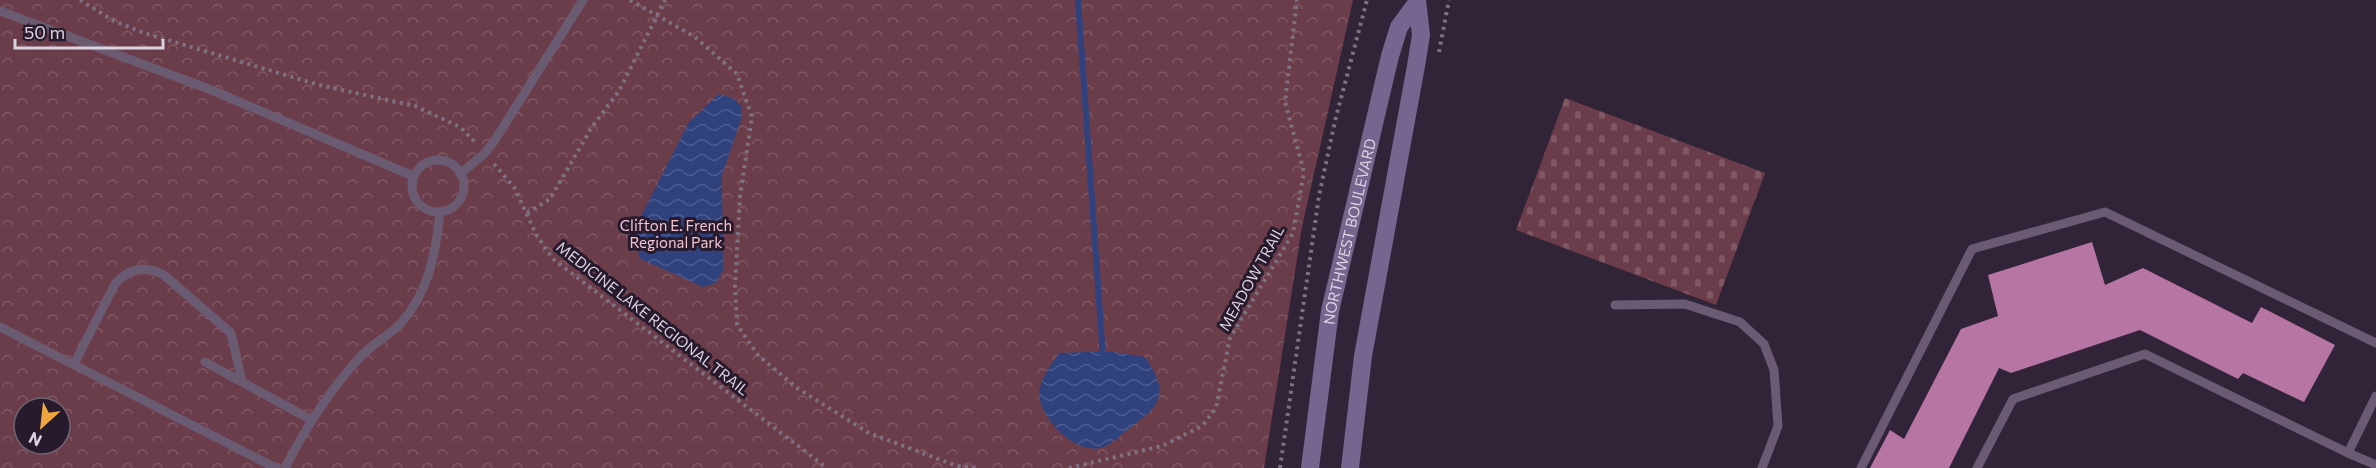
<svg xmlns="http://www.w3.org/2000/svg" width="2376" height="468" viewBox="0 0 2376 468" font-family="Commissioner,sans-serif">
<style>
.cemetery{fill:url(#cemetery-stones)}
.park{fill:url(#park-crowns);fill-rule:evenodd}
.water{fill:url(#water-waves)}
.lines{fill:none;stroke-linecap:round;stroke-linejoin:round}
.stream{stroke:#30427e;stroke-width:6}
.building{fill:#b775a3}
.path{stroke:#7d7183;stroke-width:4;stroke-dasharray:3 4.5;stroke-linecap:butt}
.lane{stroke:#6b5b72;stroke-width:9}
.secondary{stroke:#76658f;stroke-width:18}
.labels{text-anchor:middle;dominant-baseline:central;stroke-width:6;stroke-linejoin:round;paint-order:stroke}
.park-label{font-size:15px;fill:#f1c4cf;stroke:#271a2d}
.street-label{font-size:15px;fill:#dcd3e0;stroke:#271a2d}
</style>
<defs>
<pattern id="cemetery-stones" width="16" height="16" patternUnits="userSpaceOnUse" patternTransform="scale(1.5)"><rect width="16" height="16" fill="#6b3d4a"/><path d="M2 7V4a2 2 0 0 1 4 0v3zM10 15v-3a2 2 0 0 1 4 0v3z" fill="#805864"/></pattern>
<pattern id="park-crowns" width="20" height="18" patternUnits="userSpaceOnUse" patternTransform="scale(1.5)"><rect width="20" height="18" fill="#6b3d4a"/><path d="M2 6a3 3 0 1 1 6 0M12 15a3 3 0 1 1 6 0" fill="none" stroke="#805864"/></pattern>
<pattern id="water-waves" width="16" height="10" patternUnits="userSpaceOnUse" patternTransform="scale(1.5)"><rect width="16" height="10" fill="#30427e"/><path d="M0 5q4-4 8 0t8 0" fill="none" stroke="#4d5c90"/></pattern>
</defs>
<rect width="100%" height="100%" fill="#312338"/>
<polygon class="cemetery" points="1565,98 1765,173 1716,305 1516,230"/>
<path class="park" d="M0,0H1353L1302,227L1264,468H0ZM24,408H60V444H24Z"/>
<g class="water">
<polygon points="719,94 735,99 741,106 742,117 722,175 723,270 716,283 703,287 639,258 636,226 689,122"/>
<path d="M1108,351L1145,357C1170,394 1162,404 1130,428C1122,434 1112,444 1104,447C1077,457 1040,419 1039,394C1039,380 1051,365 1059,353Z"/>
</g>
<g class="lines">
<polyline class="stream" points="1078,0 1103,357"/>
</g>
<polygon class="building" points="2092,242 2105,285 2143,268 2252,323 2261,307 2335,345 2304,402 2243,373 2238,379 2140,330 2011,373 1999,368 1949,468 1870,468 1890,430 1904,439 1961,329 1998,316 1988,275"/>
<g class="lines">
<g class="path">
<polyline points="80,0 114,21 144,33 319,85 415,106 460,127 477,144"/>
<polyline points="630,0 695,37 737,74 752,117 740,196 735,286 737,325 758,355 797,388 869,433 957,466 977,468"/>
<polyline points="1439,52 1449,0"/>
<polyline points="494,164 514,187 537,236 553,259 827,468"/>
<polyline points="527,213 550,199 592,127 619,91 665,0"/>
<polyline points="1069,468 1162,446 1202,426 1216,408 1230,338 1293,233 1304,172 1285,102 1297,0"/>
<polyline points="1280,468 1319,196 1335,121 1367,0"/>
</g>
<g class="lane">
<polyline points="0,11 209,89 413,176"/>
<circle cx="438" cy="186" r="26"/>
<polyline points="460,174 485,153 495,140 583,0"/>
<polyline points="1615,305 1685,304 1740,322 1764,344 1774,370 1778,426 1762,468"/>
<polyline points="0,327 276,468"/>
<polyline points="205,362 310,419"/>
<path d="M74,364L115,284C129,268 145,265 164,275L231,333L242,381"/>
<polyline points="2376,396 2348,453 2376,465"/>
<path d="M285,468C306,427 330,389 362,355C374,343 390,335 401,323C429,292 436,251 440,212"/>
<polyline points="1861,468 1972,249 2105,212 2376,343"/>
<polyline points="1977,468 2013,399 2145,354 2348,453"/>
</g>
<g class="secondary">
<path id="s1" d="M1310,468L1330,311L1390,56L1399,27L1416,4"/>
<polyline points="1350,468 1363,356 1416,66 1421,35 1417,0"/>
</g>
</g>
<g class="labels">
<g class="park-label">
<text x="676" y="225">Clifton E. French<tspan x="676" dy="17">Regional Park</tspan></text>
</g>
<g class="street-label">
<text stroke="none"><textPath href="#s1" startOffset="240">NORTHWEST BOULEVARD</textPath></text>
<text transform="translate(1251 278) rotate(-61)">MEADOW TRAIL</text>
<text transform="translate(653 318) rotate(38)">MEDICINE LAKE REGIONAL TRAIL</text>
</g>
</g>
<g transform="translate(42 426) rotate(207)"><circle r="28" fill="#271a2d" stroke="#6f6475" stroke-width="1.5"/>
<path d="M0-4.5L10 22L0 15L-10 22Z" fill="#efa73d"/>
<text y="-9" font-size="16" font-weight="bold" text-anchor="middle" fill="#dcd3e0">N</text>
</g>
<path d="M15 39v9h148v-9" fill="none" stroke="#dcd3e0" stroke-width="3"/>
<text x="24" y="39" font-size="18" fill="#dcd3e0" stroke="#271a2d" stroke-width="4.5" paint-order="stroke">50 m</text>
</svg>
